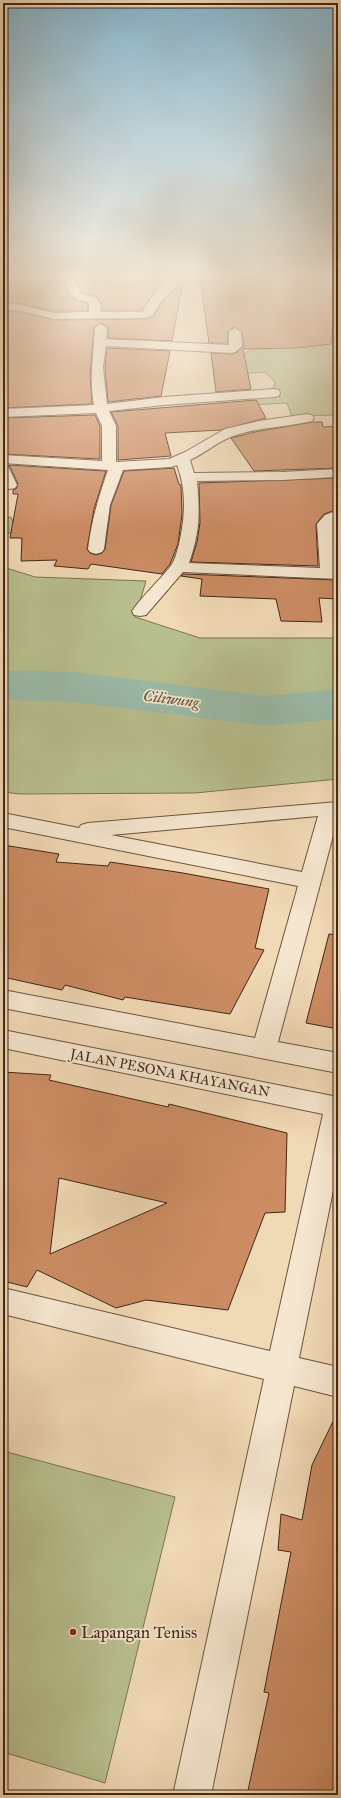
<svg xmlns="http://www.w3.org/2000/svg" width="341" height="1798" viewBox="0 0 341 1798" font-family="'IM FELL Great Primer',serif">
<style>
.green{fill:#b8bf8e;stroke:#7d7353}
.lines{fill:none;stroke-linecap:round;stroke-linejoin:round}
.river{fill:#9bbba9;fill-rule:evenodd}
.building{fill:#cc8c64;stroke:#422718;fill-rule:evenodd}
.minor-casing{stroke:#6e543f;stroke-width:2}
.minor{fill:#f5e6cf;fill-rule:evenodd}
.poi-dot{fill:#8f2418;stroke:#f5e6cf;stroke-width:1.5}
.labels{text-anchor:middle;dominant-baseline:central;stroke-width:3.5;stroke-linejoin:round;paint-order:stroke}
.street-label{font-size:14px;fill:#422718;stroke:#f5e6cf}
.water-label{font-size:15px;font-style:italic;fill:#584c3c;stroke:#f5e6cf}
.near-poi-label{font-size:17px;fill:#422718;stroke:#f5e6cf;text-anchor:start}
</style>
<rect width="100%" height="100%" fill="#f0d9b5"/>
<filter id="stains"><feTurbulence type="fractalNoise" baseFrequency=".005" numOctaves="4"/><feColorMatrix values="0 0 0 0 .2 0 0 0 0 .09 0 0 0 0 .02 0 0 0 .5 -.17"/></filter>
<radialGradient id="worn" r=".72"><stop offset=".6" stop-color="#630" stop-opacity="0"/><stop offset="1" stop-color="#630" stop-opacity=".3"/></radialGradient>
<g class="green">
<polygon points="301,320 338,321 338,415 292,416 287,403 249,405 240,392 273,389 275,382 265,372 237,374 236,362 253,347"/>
<polygon points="11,517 16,529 3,537 3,518"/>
<polygon points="3,567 35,577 146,581 135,617 200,638 338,638 338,779 195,793 20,794 3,792"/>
<polygon points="3,1451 175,1497 105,1783 3,1752"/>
</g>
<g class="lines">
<polygon class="river" points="3,670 73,672 266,696 338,689 338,719 266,726 73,702 3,700"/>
</g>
<g class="building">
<polygon points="3,277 62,277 69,295 76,300 87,303 88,311 53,311 22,304 3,302"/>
<polygon points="75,277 170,277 155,291 142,310 102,310 102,304 97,297 82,293"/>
<polygon points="200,277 337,277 331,344 297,348 243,349 251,389 216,392 211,353 231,354 236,353 244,346 242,332 234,327 228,332 228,343 209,343"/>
<polygon points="183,282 172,341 108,338 108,327 102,323 94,327 90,375 92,404 3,408 3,311 22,312 53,320 145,319 153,317 163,301"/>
<polygon points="107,348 170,351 161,396 108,402 105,367"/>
<polygon points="256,400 266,418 221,430 165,433 171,456 118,460 118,426 111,412"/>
<polygon points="95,415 100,426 100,459 3,454 3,418"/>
<polygon points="313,422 322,422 323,427 338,426 338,468 254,471 231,438 255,432"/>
<polygon points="9,465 106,471 94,509 87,549 90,553 96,555 102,553 105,549 111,505 124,471 174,468 179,484 181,485 182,514 178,544 170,564 162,574 91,564 88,569 54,566 57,560 21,561 22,538 10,538 18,494 13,494 13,490 16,489 18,484"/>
<polygon points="338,478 338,509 324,514 316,524 318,566 191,562 197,542 200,523 199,483"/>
<polygon points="338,522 338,568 337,568 335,525"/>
<polygon points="184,574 338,580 338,599 319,598 322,622 281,621 276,599 200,596 202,579 181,576"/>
<polygon points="3,845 59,854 56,862 108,866 110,862 183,873 269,889 255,948 264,950 230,1014 125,997 123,1000 65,985 62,990 3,977"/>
<polygon points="329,934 338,935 338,1029 306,1023"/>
<path d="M3,1072L51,1075L49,1080L168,1107L169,1104L287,1133L285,1212L265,1213L228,1310L146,1300L116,1308L37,1270L27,1287L3,1281ZM59,1178L167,1203L50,1254Z"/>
<polygon points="338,1411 338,1795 247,1795 269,1693 264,1692 291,1552 278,1550 281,1514 302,1520 312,1465"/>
</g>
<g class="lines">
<defs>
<g id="minor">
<path d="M63,277H73L81,294L96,298L101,305L100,312H143C149,300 161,283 173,277C177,276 183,277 186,277L162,300L152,316L145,318L53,319L22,311L3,309V303L22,305L53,313L89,312V305L88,302C70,298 68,294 63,277Z"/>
<path d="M101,324L107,328L106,339L229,345V332L235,328L241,332L242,346L235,352L231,353L106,346L103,367L107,404L164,397L274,389L279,390L280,393L279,396L274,397L164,405L109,411L116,426V462L169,459L185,452L225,429L259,421L307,414L312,415L314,418L312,421C287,427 260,427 236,435C219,440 206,453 190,460L194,473L282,472L338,469V477L282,480L197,481C200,513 200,532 189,563L320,568L317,524L325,515L338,510V520L333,524L336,569H338V579L183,572L146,615L140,616L134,615L132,611C143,595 158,582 170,567C175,561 177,551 179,544C185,518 187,491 177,465L171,467L123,470L110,505L104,549L102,552L96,554L90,552L88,549C92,519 98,499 108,470L3,463V455L102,461V426L96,413L3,417V409L94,405C89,377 94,354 95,328Z"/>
<polygon points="3,465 8,466 17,485 15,488 10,489 5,488 3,485"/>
<path d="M338,802V817L278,1042L338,1053V1073L3,1008V990L255,1038L298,886L3,827V813L79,828L81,825L88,823ZM318,816L302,872L111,835Z"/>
<polygon points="3,1030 338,1097 338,1166 299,1358 338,1367 338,1397 294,1386 211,1795 173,1795 264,1379 3,1314 3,1288 270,1351 323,1114 3,1048"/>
</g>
</defs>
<use href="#minor" class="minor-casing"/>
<use href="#minor" class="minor"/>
</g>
<linearGradient id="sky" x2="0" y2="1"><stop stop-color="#89b7cf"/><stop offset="0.52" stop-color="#f8eede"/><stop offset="1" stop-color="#f8eede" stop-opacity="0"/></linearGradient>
<rect width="341" height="529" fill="url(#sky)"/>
<circle class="poi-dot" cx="73" cy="1632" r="4"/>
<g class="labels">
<g class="street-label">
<text transform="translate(170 1073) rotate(11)">JALAN PESONA KHAYANGAN</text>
</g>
<g class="water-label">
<text transform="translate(171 699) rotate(7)">Ciliwung</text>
</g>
<g class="near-poi-label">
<text x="81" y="1632">Lapangan Teniss</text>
</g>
</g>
<rect width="341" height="1798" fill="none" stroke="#f0d9b5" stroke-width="16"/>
<rect x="4" y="4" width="333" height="1790" fill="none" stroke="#422718" stroke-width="2"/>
<rect x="8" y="8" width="325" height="1782" fill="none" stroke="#422718"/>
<rect width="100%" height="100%" filter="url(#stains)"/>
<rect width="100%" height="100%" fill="url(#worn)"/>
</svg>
